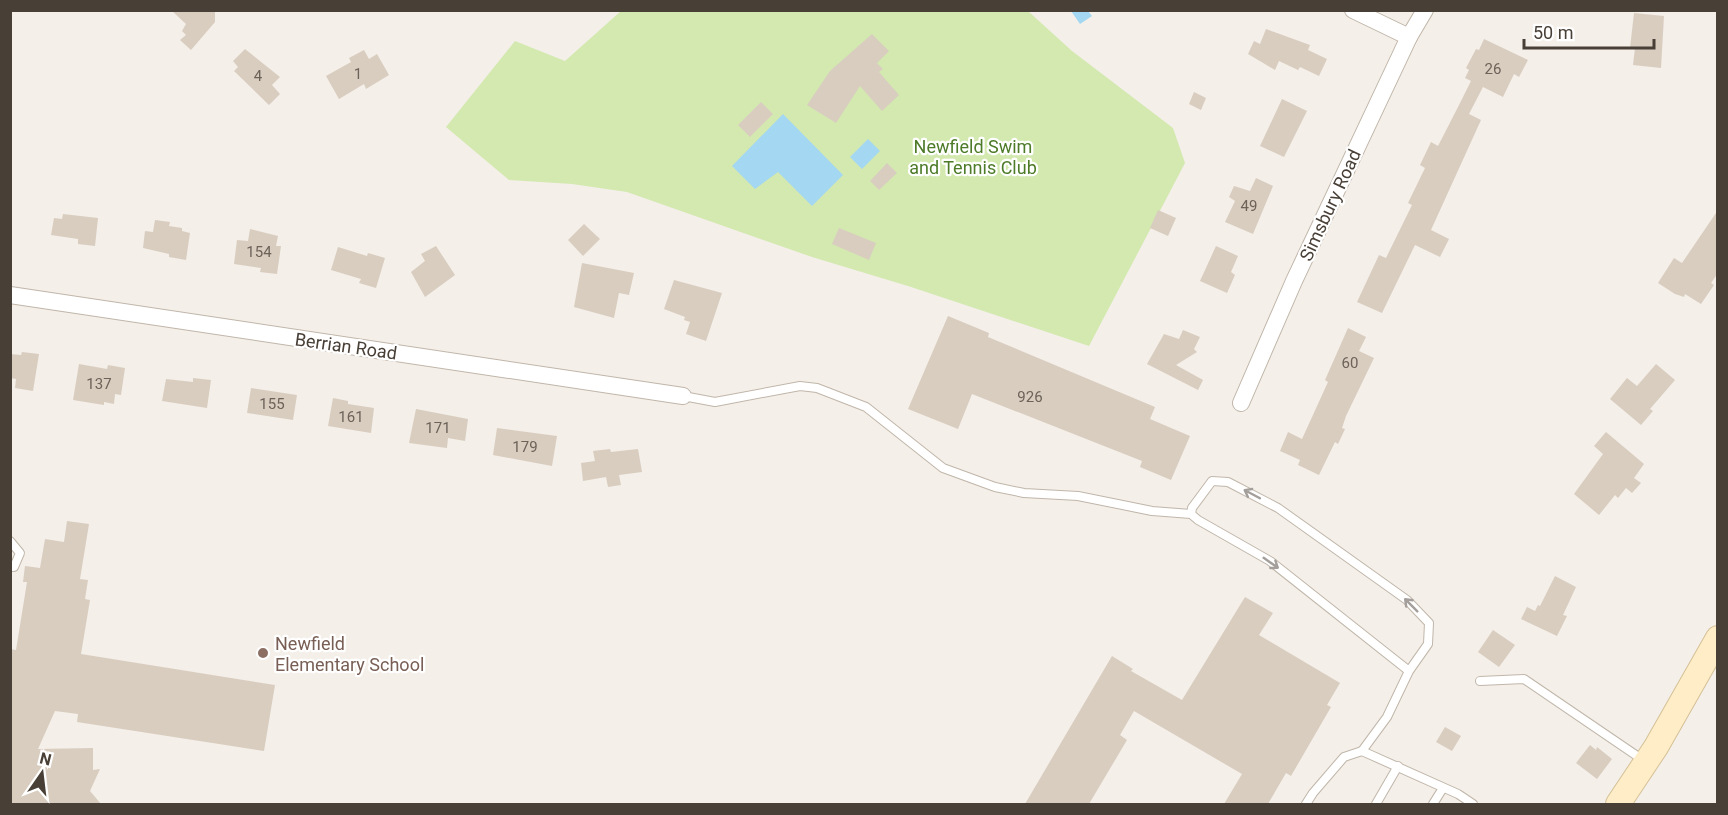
<svg xmlns="http://www.w3.org/2000/svg" width="1728" height="815" viewBox="0 0 1728 815" font-family="Roboto,sans-serif">
<style>
.green{fill:#d3e9b0}
.water{fill:#a3d7f2}
.building{fill:#d9cdc0}
.lines{fill:none;stroke-linecap:round;stroke-linejoin:round}
.lane-casing{stroke:#c0b6aa;stroke-width:10}
.street-casing{stroke:#c0b6aa;stroke-width:18}
.secondary-casing{stroke:#d5c097;stroke-width:26}
.lane{stroke:#fff;stroke-width:8}
.street{stroke:#fff;stroke-width:16}
.secondary{stroke:#ffedc7;stroke-width:24}
.oneway{stroke:#a49f9a}
.education-dot{fill:#8d6e63;stroke:#fff;stroke-width:2}
.labels{text-anchor:middle;dominant-baseline:central;stroke-width:4.5;stroke-linejoin:round;paint-order:stroke}
.number-label{font-size:15px;fill:#6c6258}
.park-label{font-size:18px;fill:#4d7b28;stroke:#fff}
.street-label{font-size:18px;fill:#483f36;stroke:#fff}
.education-label{font-size:18px;fill:#785e54;stroke:#fff;text-anchor:start}
</style>
<rect width="100%" height="100%" fill="#f4efe8"/>
<polygon class="green" points="621,11 1028,11 1072,51 1173,128 1185,163 1089,346 908,286 812,257 627,192 572,184 509,180 446,127 515,41 565,61"/>
<g class="water">
<polygon points="1071,11 1088,11 1092,16 1080,24"/>
<polygon points="783,114 843,175 812,206 778,172 755,189 732,166"/>
<polygon points="868,139 880,151 862,169 850,157"/>
</g>
<g class="building">
<polygon points="171,10 215,11 215,22 191,50 180,40 186,35 182,31 186,24"/>
<polygon points="1634,13 1664,16 1661,68 1633,65 1635,48 1630,48"/>
<polygon points="1266,29 1310,45 1308,50 1327,59 1319,76 1300,67 1298,70 1279,61 1275,70 1248,54 1254,41 1260,44"/>
<polygon points="872,34 889,51 877,63 883,69 879,72 899,95 882,111 860,86 836,123 807,105 830,71"/>
<polygon points="1484,39 1528,60 1519,77 1514,74 1503,97 1483,87 1469,114 1481,120 1431,230 1449,239 1440,257 1415,245 1382,313 1357,302 1379,255 1386,258 1412,205 1408,203 1425,168 1420,165 1431,142 1438,146 1457,109 1471,81 1465,78 1469,70 1466,68 1476,49 1479,50"/>
<polygon points="245,49 280,77 272,85 280,94 269,105 234,71 238,67 233,61"/>
<polygon points="364,50 369,59 377,54 389,75 366,89 364,84 339,99 326,76 351,62 349,58"/>
<polygon points="1194,92 1206,98 1201,110 1189,104"/>
<polygon points="1282,99 1307,111 1284,157 1260,146"/>
<polygon points="761,102 773,114 750,137 738,125"/>
<polygon points="887,163 897,173 879,190 870,181"/>
<polygon points="1256,178 1273,186 1253,234 1225,222 1235,201 1229,197 1234,186 1250,191"/>
<polygon points="1158,210 1176,218 1168,236 1150,228"/>
<polygon points="1718,210 1718,273 1711,283 1714,285 1701,304 1685,294 1684,297 1675,294 1658,283 1674,258 1682,263"/>
<polygon points="63,214 98,218 95,246 78,244 78,239 51,235 54,218 62,219"/>
<polygon points="155,220 170,222 169,226 182,228 182,231 190,233 186,260 169,257 169,254 143,248 145,231 153,232"/>
<polygon points="584,224 600,239 583,256 568,240"/>
<polygon points="839,228 876,243 869,260 832,244"/>
<polygon points="250,229 278,236 276,246 281,246 277,274 260,272 261,268 234,264 237,240 248,241"/>
<polygon points="436,246 455,275 425,297 411,272 425,261 421,254"/>
<polygon points="1216,246 1238,256 1231,272 1235,275 1227,293 1200,281"/>
<polygon points="338,247 367,256 368,253 385,258 376,288 359,283 361,279 331,270"/>
<polygon points="582,263 634,273 629,295 619,293 614,318 574,307"/>
<polygon points="674,280 722,293 706,341 686,334 690,322 684,320 685,317 664,309"/>
<polygon points="948,316 989,333 988,337 1155,407 1150,419 1190,436 1171,480 1140,467 1142,461 972,394 958,429 908,409"/>
<polygon points="1348,328 1366,337 1359,351 1374,358 1346,416 1342,428 1345,429 1338,444 1335,442 1319,475 1298,465 1300,460 1280,451 1288,432 1302,439 1328,382 1325,380"/>
<polygon points="1183,330 1200,337 1194,349 1197,352 1176,365 1203,380 1198,390 1147,364 1164,334 1179,339"/>
<polygon points="22,352 39,354 33,391 15,388 16,379 10,378 10,354 21,355"/>
<polygon points="79,364 107,369 108,365 125,368 121,395 115,394 114,404 104,402 104,405 73,400"/>
<polygon points="1656,364 1675,380 1650,409 1653,411 1641,425 1610,399 1627,378 1637,386"/>
<polygon points="193,378 211,380 207,408 162,401 166,379 193,382"/>
<polygon points="251,388 297,395 293,420 247,413"/>
<polygon points="333,398 348,401 348,404 374,408 371,433 328,426"/>
<polygon points="416,409 468,419 465,441 448,438 447,448 409,443"/>
<polygon points="497,428 557,436 552,466 493,455"/>
<polygon points="1606,432 1644,464 1634,478 1641,483 1632,493 1626,488 1618,498 1615,495 1599,515 1574,494 1603,454 1594,446"/>
<polygon points="610,449 611,452 638,449 642,472 619,475 621,485 608,487 606,477 583,481 581,463 595,461 593,451"/>
<polygon points="67,521 89,524 80,579 88,580 85,599 90,600 81,654 275,685 264,751 77,722 78,714 55,711 38,749 93,748 93,770 100,769 90,791 101,804 10,804 10,649 16,650 27,582 23,582 25,566 40,568 45,539 64,542"/>
<polygon points="1555,576 1576,587 1563,615 1567,616 1557,636 1521,619 1527,607 1535,611 1538,605 1540,606"/>
<polygon points="1245,597 1273,613 1259,635 1340,683 1327,705 1331,707 1291,776 1286,773 1268,804 1224,804 1242,774 1134,711 1120,735 1127,740 1089,804 1025,804 1112,656 1133,669 1131,671 1182,700"/>
<polygon points="1493,630 1515,645 1499,667 1478,652"/>
<polygon points="1445,727 1461,736 1452,751 1436,742"/>
<polygon points="1590,745 1596,750 1597,747 1612,759 1597,779 1576,763"/>
</g>
<g class="lines">
<defs>
<g id="lane">
<polyline points="683,396 715,402 800,386 817,388 866,407 943,468 995,487 1024,493 1078,496 1152,511 1191,514"/>
<polyline points="10,541 20,553 14,567 10,567"/>
<polyline points="1480,681 1524,679 1643,760"/>
<polyline points="1362,751 1387,717 1409,671 1428,644 1429,623 1407,600 1278,508 1228,482 1212,481 1192,508 1191,514 1198,520 1270,561 1409,671"/>
<polyline points="1306,804 1313,793 1344,757 1362,751 1458,794 1473,804"/>
<polyline points="1376,804 1398,766"/>
<polyline points="1433,804 1443,788"/>
</g>
<g id="street">
<polyline points="1353,10 1409,37"/>
<polyline points="10,295 683,396"/>
<polyline points="1241,403 1294,281 1409,37 1425,10"/>
</g>
<polyline id="secondary" points="1618,804 1656,747 1718,638"/>
</defs>
<use href="#lane" class="lane-casing"/>
<use href="#street" class="street-casing"/>
<use href="#secondary" class="secondary-casing"/>
<use href="#lane" class="lane"/>
<use href="#street" class="street"/>
<use href="#secondary" class="secondary"/>
</g>
<defs><path id="oneway-shaft" d="M-6 0H5M1.5-3L5.5 0L1.5 3" fill="none" stroke-width="1.6" stroke-linecap="round" stroke-linejoin="round" transform="scale(1.5)"/></defs>
<g class="oneway">
<use href="#oneway-shaft" transform="translate(1252 494) rotate(-152)"/>
<use href="#oneway-shaft" transform="translate(1271 563) rotate(35)"/>
<use href="#oneway-shaft" transform="translate(1411 605) rotate(-135)"/>
</g>
<circle class="education-dot" cx="263" cy="653" r="6"/>
<g class="labels">
<g class="number-label">
<text x="1493" y="69">26</text>
<text x="358" y="74">1</text>
<text x="258" y="76">4</text>
<text x="1249" y="206">49</text>
<text x="259" y="252">154</text>
<text x="1350" y="363">60</text>
<text x="99" y="384">137</text>
<text x="1030" y="397">926</text>
<text x="272" y="404">155</text>
<text x="351" y="417">161</text>
<text x="438" y="428">171</text>
<text x="525" y="447">179</text>
</g>
<g class="park-label">
<text x="973" y="146">Newfield Swim<tspan x="973" dy="21">and Tennis Club</tspan></text>
</g>
<g class="street-label">
<text transform="translate(1330 205) rotate(-65)">Simsbury Road</text>
<text transform="translate(346 346) rotate(8)">Berrian Road</text>
</g>
<g class="education-label">
<text x="275" y="643">Newfield<tspan x="275" dy="21">Elementary School</tspan></text>
</g>
</g>
<rect width="1728" height="815" fill="none" stroke="#483f36" stroke-width="24"/>
<g transform="translate(42 773) rotate(14)" stroke="#ffffff" stroke-width="4.5" paint-order="stroke">
<path d="M0-4.5L10 22L0 15L-10 22Z" fill="#483f36"/>
<text y="-9" font-size="16" font-weight="bold" text-anchor="middle" fill="#483f36">N</text>
</g>
<path d="M1524 39v9h130v-9" fill="none" stroke="#483f36" stroke-width="3"/>
<text x="1533" y="39" font-size="18" fill="#483f36" stroke="#ffffff" stroke-width="4.5" paint-order="stroke">50 m</text>
</svg>
